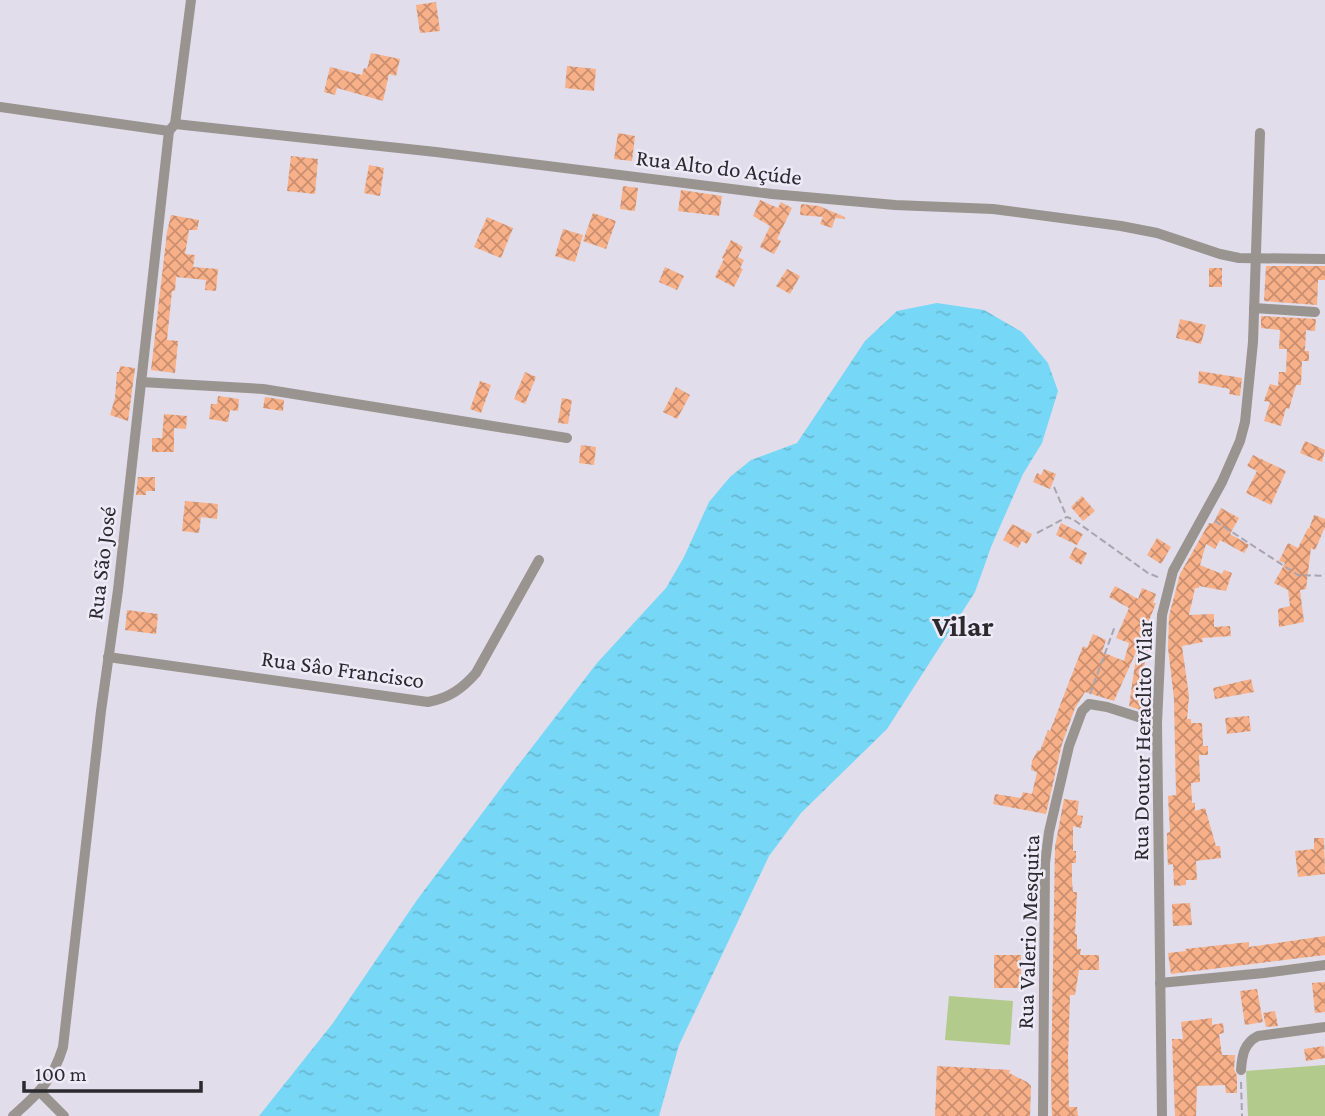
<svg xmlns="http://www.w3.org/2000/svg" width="1325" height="1116" viewBox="0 0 1325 1116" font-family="'Crimson Pro',serif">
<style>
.pitch{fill:#b2ca8b}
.water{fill:url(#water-ripples)}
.building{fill:url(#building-cross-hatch)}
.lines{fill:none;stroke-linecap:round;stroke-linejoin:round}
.path{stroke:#a8a5af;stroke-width:2;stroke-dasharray:7 3.5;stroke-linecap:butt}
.street{stroke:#999490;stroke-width:10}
.labels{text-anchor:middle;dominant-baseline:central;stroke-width:5;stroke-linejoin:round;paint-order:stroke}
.street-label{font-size:23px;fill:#2b2a2f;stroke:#eeeaf7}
.district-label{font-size:30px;font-weight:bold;fill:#2b2a2f;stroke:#eeeaf7}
</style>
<defs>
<pattern id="water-ripples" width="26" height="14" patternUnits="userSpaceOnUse" patternTransform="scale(1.75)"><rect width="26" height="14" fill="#77d7f6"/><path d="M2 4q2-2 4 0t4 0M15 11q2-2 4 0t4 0" fill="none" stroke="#67b9d3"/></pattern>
<pattern id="building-cross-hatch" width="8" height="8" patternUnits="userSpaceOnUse" patternTransform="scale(1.75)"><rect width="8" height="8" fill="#f8b088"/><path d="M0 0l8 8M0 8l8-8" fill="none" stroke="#c98f70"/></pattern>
</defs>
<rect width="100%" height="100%" fill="#e1ddea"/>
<g class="pitch">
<polygon points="949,996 1013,1001 1010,1045 945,1040"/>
<polygon points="1325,1065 1325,1116 1248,1116 1246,1071"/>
</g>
<polygon class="water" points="937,303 984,310 1022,332 1048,363 1058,391 1042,443 1023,474 991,547 975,592 887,729 801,813 769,856 679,1045 659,1116 259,1116 333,1023 417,900 516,768 597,663 666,588 684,557 709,502 730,477 751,460 797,443 865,341 897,311"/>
<g class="building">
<polygon points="436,2 440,31 420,33 416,5"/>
<polygon points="371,53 400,59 396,76 389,74 383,101 337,88 335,95 324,92 330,67 362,75 364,68 367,69"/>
<polygon points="567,66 596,69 594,91 565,88"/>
<polygon points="618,133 635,136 632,161 614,159"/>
<polygon points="291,156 318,159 315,194 287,191"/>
<polygon points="369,165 384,168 380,196 364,193"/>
<polygon points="623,186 638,188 635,211 620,209"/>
<polygon points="681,190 722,196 719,216 678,211"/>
<polygon points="760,200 778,208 781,202 792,208 777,239 781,241 774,254 760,247 770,226 753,216"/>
<polygon points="801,204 819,206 845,217 845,219 835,218 832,228 820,224 823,217 800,215"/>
<polygon points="593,213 616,221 606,249 583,241"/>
<polygon points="171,215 199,220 197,230 189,230 185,254 195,255 193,267 218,269 216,291 205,290 206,280 176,277 175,291 172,291 167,340 178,341 175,373 151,370 167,232"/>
<polygon points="487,217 513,228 501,258 474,247"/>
<polygon points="563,229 583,235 575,262 555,256"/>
<polygon points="731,240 743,247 738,257 744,260 740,268 743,269 734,287 715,277 724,259 722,258"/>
<polygon points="1266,266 1325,266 1325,280 1318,280 1317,305 1264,301"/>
<polygon points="665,267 684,276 677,290 659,282"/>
<rect x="1209" y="268" width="13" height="19"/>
<polygon points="787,269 800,276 790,294 776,286"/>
<polygon points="1261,316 1316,319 1315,331 1306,330 1305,351 1309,351 1309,361 1302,361 1301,385 1296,385 1289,409 1286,408 1281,426 1264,421 1270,402 1264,401 1270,384 1278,386 1279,372 1286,372 1287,349 1279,349 1280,330 1261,328"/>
<polygon points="1180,319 1206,325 1201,344 1176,338"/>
<polygon points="120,366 135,368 128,421 110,415 115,398 117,372 119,372"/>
<polygon points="1199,371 1242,378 1240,396 1229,394 1230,389 1198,383"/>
<polygon points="525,372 536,377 525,404 514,399"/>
<polygon points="480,381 491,385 481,413 470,409"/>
<polygon points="676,387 690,395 677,419 663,412"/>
<polygon points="218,396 239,399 238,411 230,410 228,422 209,419 211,404 217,404"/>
<polygon points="265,397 284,400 283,411 263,408"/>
<polygon points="562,398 572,400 568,424 558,423"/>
<polygon points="164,414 187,416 186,429 174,428 174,452 152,452 152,438 162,438"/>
<polygon points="1305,441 1325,450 1322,462 1300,453"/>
<polygon points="581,445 596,447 594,465 579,463"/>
<polygon points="1253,455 1286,471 1271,505 1246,493 1257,471 1247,466"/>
<polygon points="1044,469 1056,474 1050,489 1033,482 1037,473 1041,475"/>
<polygon points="138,477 155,477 155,491 146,491 146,495 136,495"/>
<polygon points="1082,496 1095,511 1083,521 1071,507"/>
<polygon points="185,501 218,504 217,519 201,517 199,533 182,531"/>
<polygon points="1221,508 1239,518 1230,534 1249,545 1244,553 1220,540 1215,549 1206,544 1200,565 1222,574 1224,570 1232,573 1226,591 1199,586 1199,588 1195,588 1189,615 1214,614 1214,627 1230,626 1231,636 1202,638 1203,642 1182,646 1189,696 1187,719 1191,719 1191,723 1202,723 1203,746 1208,746 1208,755 1199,755 1200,782 1191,783 1192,803 1195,803 1195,811 1205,808 1216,846 1220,846 1221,858 1196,861 1197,880 1186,880 1186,885 1174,886 1173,864 1168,865 1167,849 1167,833 1170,832 1168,796 1176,795 1174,699 1168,648 1169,616 1180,574 1209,523 1213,524"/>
<polygon points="1314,515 1325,519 1325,527 1315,550 1311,548 1306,589 1300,590 1304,622 1279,627 1278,609 1290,606 1288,590 1274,583 1285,563 1279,561 1288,543 1298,548 1308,528 1309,529"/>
<polygon points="1061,523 1083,534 1077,545 1056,535"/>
<polygon points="1012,524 1032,534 1027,544 1022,541 1018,548 1003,540"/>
<polygon points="1157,538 1171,547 1161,564 1147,555"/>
<polygon points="1075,547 1087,553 1081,565 1069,558"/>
<polygon points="1115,586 1138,599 1142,588 1156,594 1153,603 1156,603 1148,623 1154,626 1154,628 1144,667 1147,668 1143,711 1129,706 1137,650 1114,701 1085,692 1075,708 1062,744 1046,814 993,804 995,794 1021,798 1023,792 1032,794 1037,772 1031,770 1032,761 1038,750 1040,751 1048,730 1050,731 1083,646 1087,648 1093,634 1106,640 1102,652 1124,661 1129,643 1116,638 1129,608 1109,597"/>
<polygon points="127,610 158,614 156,634 125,630"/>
<polygon points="1251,679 1254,692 1215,699 1213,688"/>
<polygon points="1249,716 1251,731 1227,734 1225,718"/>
<polygon points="1064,799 1079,801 1077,815 1083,816 1081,828 1073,826 1073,851 1076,851 1076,863 1072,863 1072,882 1073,892 1077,892 1075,934 1077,934 1077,949 1081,949 1080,955 1099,955 1099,970 1079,970 1075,995 1070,995 1068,1055 1069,1107 1077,1107 1078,1116 1052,1116 1051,1085 1055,847"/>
<polygon points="1314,838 1324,838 1325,874 1298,877 1295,851 1314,849"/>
<polygon points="1190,903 1192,925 1173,926 1172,904"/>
<polygon points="1325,936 1325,955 1171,974 1168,953 1186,951 1185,949 1249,942 1249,947"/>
<rect x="994" y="955" width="27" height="33"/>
<polygon points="1325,982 1325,1012 1315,1013 1312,983"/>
<polygon points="1257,989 1263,1022 1245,1025 1240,991"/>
<polygon points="1275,1011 1278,1026 1266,1027 1263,1013"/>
<polygon points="1212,1018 1212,1025 1223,1023 1224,1033 1219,1034 1222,1055 1235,1055 1234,1069 1237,1076 1237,1093 1226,1093 1225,1085 1197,1086 1196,1116 1175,1116 1172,1039 1183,1039 1181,1022"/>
<polygon points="1324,1046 1325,1058 1306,1061 1304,1049"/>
<polygon points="937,1066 1010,1070 1009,1073 1027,1082 1031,1086 1030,1116 935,1116"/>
</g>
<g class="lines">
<g class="path">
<polyline points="1054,487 1066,515"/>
<polyline points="1215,521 1298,575 1325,576"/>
<polyline points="1037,533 1067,517 1074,520 1148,573 1160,578"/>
<polyline points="1090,694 1115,626"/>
<polyline points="1241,1082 1242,1116"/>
</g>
<g class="street">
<polyline points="0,107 169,131"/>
<polyline points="175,124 436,152 772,194 895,205 993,209 1121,226 1157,233 1220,254 1239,258 1325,259"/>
<polyline points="1254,308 1315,312"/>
<polyline points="141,382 263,389 567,438"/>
<path d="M108,657L428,702C449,698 462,689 476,673L539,560"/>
<polyline points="1160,983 1264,973 1325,965"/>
<path d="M1241,1070C1242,1055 1244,1043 1258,1036L1325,1027"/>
<polyline points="40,1092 64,1116"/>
<path d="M13,1116C38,1094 53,1080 63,1047L101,711L118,590L169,131L175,124L191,0"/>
<polyline points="1043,1116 1045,863 1049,832 1069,746 1082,711 1089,704 1107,707 1157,723"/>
<polyline points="1162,1116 1157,723 1162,615 1173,571 1222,482 1240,441 1245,422 1253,342 1260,133"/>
</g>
</g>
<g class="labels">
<g class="street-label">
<text transform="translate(719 167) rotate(7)">Rua Alto do Açúde</text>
<text transform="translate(101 563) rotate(-83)">Rua São José</text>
<text transform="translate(343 669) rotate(8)">Rua Sâo Francisco</text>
<text transform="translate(1142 740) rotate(-89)">Rua Doutor Heraclito Vilar</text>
<text transform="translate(1028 932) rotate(-88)">Rua Valerio Mesquita</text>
</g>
<g class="district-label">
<text x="963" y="625">Vilar</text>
</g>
</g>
<path d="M24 1081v10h177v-10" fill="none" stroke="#2b2a2f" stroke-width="3.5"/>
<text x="35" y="1081" font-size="21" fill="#2b2a2f" stroke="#eeeaf7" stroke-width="5" paint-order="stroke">100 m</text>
</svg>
